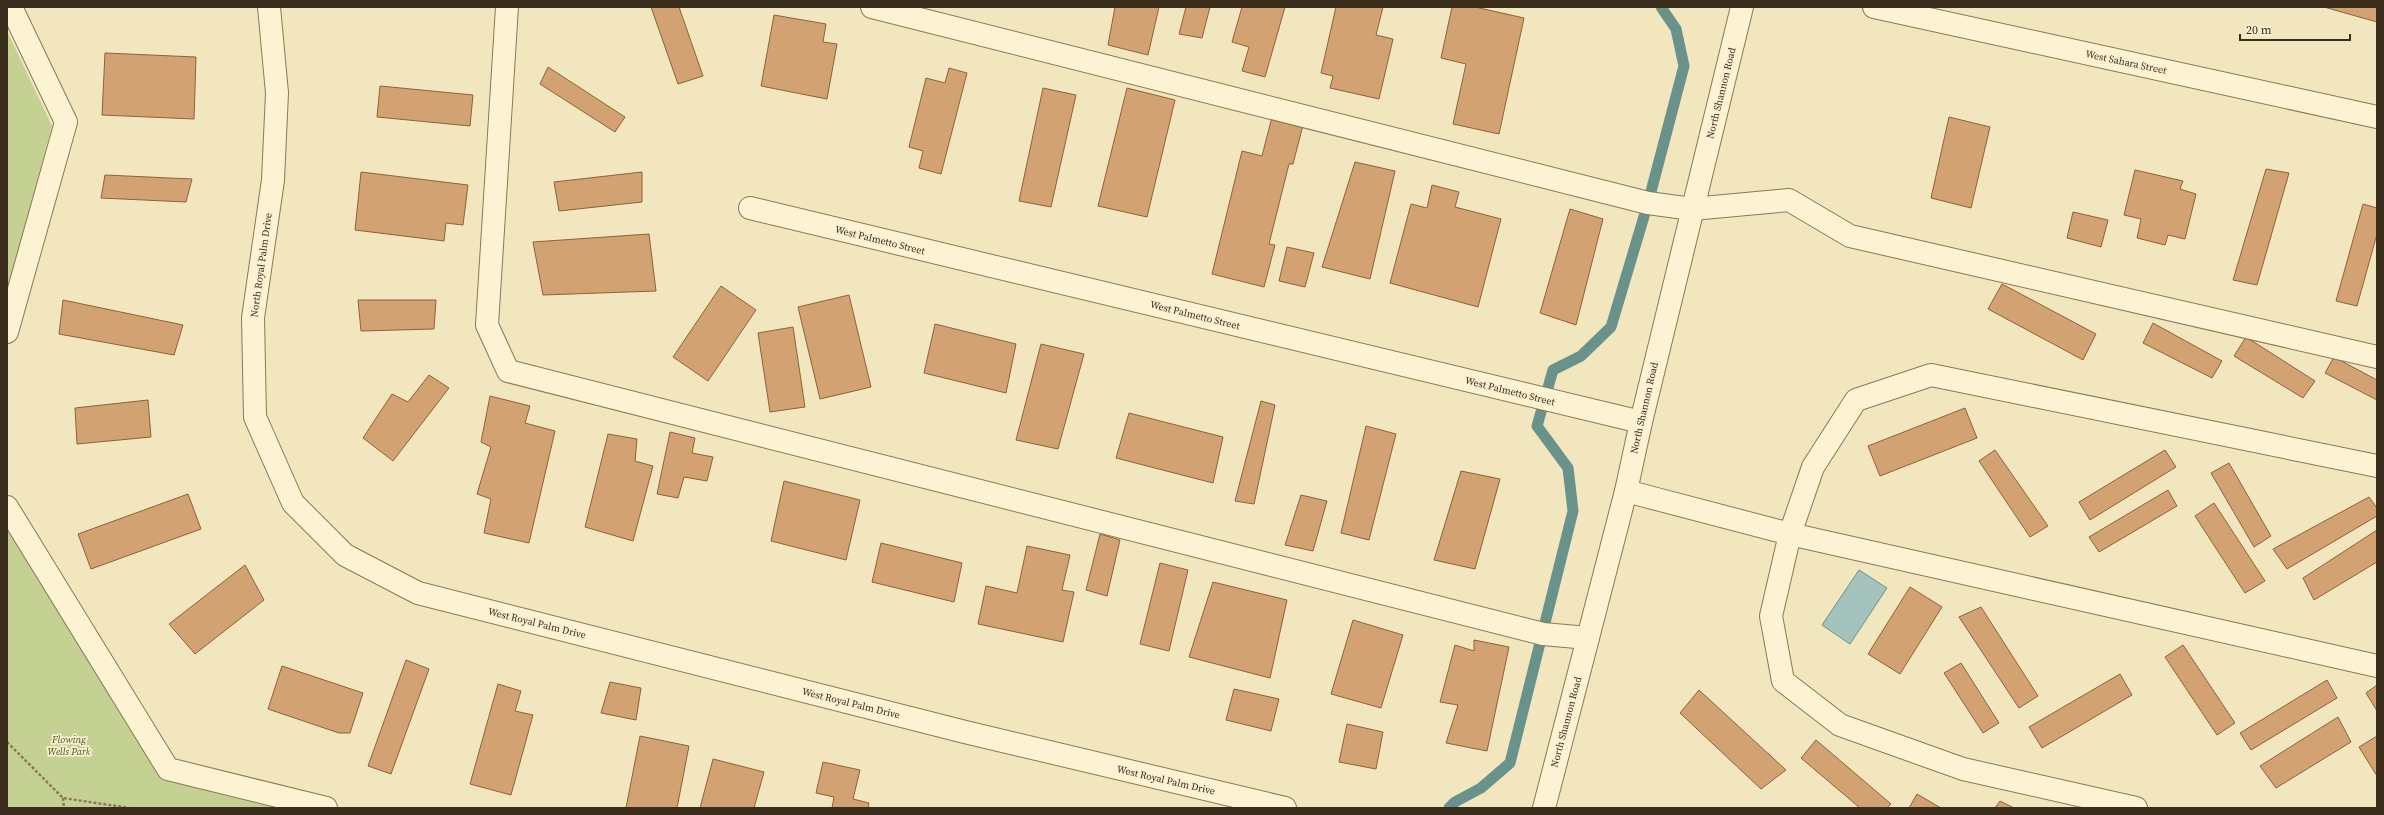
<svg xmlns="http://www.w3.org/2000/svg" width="2384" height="815" viewBox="0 0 2384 815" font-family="'Source Serif 4',serif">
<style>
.green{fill:#c5d192}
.water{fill:#a3c3bc;stroke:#69928b}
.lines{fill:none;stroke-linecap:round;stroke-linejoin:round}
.stream{stroke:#69928b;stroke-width:11}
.building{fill:#d3a272;stroke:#8e6139}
.minor-casing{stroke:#8c7756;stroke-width:24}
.path{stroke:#8c7756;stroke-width:2.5;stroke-dasharray:3 2;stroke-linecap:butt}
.minor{stroke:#fcf3d3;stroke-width:22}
.labels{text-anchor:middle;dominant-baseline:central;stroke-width:3.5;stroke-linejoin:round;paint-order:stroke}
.street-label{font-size:10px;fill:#3a2d1c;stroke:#f8f0d0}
.park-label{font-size:10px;font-style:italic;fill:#465920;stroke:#f8f0d0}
</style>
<rect width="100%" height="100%" fill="#f2e6bf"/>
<g class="green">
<polygon points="7,31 52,126 7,294"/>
<polygon points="7,527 162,779 283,808 7,808"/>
</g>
<polygon class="water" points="1859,570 1887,588 1850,644 1822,625"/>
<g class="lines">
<polyline class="stream" points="1449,808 1455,802 1481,788 1510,763 1573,511 1568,468 1537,426 1553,370 1581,356 1611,327 1648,203 1684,66 1676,29 1661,7"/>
</g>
<g class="building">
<polygon points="651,7 679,7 703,76 678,84"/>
<polygon points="1115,7 1159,7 1148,55 1108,45"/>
<polygon points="1186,7 1210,7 1202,38 1179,34"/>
<polygon points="1242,7 1285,7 1265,77 1242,71 1249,47 1232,42"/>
<polygon points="1336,7 1383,7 1376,35 1393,39 1379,99 1330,88 1333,76 1321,73"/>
<polygon points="1452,7 1475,7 1524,18 1499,134 1453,124 1466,64 1441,58"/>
<polygon points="2324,7 2377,7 2377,22"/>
<polygon points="774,15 826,24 823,42 837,44 827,99 761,86"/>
<polygon points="105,53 196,57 194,119 102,115"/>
<polygon points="548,67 625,117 615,132 540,84"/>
<polygon points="949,68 967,73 941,174 919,168 923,151 909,147 926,78 945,83"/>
<polygon points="380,86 473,95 470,126 377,117"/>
<polygon points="1043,88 1076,95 1051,207 1019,201"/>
<polygon points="1127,88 1175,100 1147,217 1098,206"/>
<polygon points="1272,117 1303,125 1293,164 1289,164 1269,244 1275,245 1264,287 1212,274 1242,151 1262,156"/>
<polygon points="1949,117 1990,127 1971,208 1931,198"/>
<polygon points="1355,162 1395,171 1370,279 1322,267"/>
<polygon points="2266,169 2289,173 2257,285 2233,280"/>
<polygon points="2135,170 2183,181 2180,189 2196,194 2185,239 2168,235 2165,245 2137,238 2141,219 2124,215"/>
<polygon points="361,172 468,185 463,225 446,223 444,241 355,230"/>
<polygon points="642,172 642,202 559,211 554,182"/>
<polygon points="105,175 192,179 186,202 101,198"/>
<polygon points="1432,185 1459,192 1455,207 1501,219 1478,307 1390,283 1411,204 1427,208"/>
<polygon points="2363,204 2377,208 2377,234 2357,306 2336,301"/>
<polygon points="1570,209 1603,219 1576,325 1540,313"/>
<polygon points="2073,212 2108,220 2101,247 2067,238"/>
<polygon points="649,234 656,291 543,295 533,242"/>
<polygon points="1287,247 1314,253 1305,287 1279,281"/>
<polygon points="2002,284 2096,334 2083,360 1988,309"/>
<polygon points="721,286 756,310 708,381 673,357"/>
<polygon points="849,295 871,387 820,399 798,307"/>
<polygon points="63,300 183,325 174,355 59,334"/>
<polygon points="358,300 436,300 434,329 361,331"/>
<polygon points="2153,323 2222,361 2212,378 2143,343"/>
<polygon points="935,324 1016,344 1006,393 924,373"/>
<polygon points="793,327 805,407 770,412 758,333"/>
<polygon points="2246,337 2315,381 2303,398 2234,356"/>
<polygon points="1041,344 1084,354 1058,449 1016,440"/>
<polygon points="2334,357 2377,380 2377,400 2325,373"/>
<polygon points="429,375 449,388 393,461 363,438 392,394 408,402"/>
<polygon points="490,396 530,406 525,423 555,431 529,543 484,533 491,499 477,494 491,447 481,442"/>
<polygon points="148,400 151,437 77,444 75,408"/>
<polygon points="1261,401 1275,405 1254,504 1235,501"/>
<polygon points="1965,408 1977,438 1880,476 1868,446"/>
<polygon points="1129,413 1223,437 1213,483 1116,458"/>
<polygon points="1366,426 1396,434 1369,540 1341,533"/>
<polygon points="670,432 695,438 692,453 713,457 707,481 684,477 678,498 657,494"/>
<polygon points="608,434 637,439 635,461 653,466 633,541 585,527"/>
<polygon points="1995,450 2048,526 2030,537 1979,461"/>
<polygon points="2165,450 2176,467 2090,520 2079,502"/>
<polygon points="2229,463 2271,536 2254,547 2211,473"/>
<polygon points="1461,471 1500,479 1475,569 1434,560"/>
<polygon points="784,481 860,500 846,560 771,541"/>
<polygon points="2168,490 2177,506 2099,552 2089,537"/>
<polygon points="188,494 201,529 91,569 78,534"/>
<polygon points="1301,495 1327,501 1313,551 1285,545"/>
<polygon points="2369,497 2377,508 2377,516 2287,569 2273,549"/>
<polygon points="2214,503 2265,581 2245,593 2195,516"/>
<polygon points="2377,530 2377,562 2314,600 2303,578"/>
<polygon points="1100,534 1120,540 1107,596 1086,590"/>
<polygon points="881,543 962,563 954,602 872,582"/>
<polygon points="1027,546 1070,555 1062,590 1074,592 1063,642 978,624 986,586 1017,593"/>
<polygon points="1160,563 1188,570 1169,651 1140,644"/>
<polygon points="245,565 264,600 195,654 169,624"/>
<polygon points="1213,582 1287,600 1270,678 1189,657"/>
<polygon points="1910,587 1942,607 1900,674 1868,654"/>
<polygon points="1981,607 2038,696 2019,708 1959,617"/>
<polygon points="1353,620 1403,635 1381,708 1331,694"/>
<polygon points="1474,640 1509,647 1487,751 1446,743 1458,705 1440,702 1455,645 1474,651"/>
<polygon points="2183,645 2235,723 2217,735 2165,657"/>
<polygon points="406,660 429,669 391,774 368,766"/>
<polygon points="1961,663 1999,723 1983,733 1944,673"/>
<polygon points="282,666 363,693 350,733 339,733 268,709"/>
<polygon points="2120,674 2132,695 2042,748 2029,727"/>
<polygon points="2327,680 2337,698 2251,750 2240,733"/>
<polygon points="610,682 641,688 636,720 601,713"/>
<polygon points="498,684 521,691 515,711 533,715 511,795 470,784"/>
<polygon points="2377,685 2377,711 2366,693"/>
<polygon points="1234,689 1279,699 1271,731 1226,720"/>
<polygon points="1699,690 1786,770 1761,789 1680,713"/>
<polygon points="2338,717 2351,742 2276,788 2260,766"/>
<polygon points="1347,724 1383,732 1376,769 1339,762"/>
<polygon points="640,736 689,746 677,808 626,808"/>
<polygon points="2377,736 2377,776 2359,747"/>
<polygon points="1816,740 1891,804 1887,808 1860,808 1801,758"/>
<polygon points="713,759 764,772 754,808 700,808"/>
<polygon points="823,762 860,770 853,799 869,803 868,808 832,808 834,797 816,793"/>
<polygon points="1917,794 1941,808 1909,808"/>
<polygon points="2000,801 2014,808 1995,808"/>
</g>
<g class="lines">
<defs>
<g id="minor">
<polyline points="269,7 277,93 273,180 253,318 255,417 293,503 345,555 418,593 965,732 1285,808"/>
<polyline points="507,7 487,325 508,371 1543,634 1588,638"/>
<polyline points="872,7 1648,203 1692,209 1789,200 1850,236 2377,357"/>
<polyline points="1874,7 2377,117"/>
<polyline points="750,208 1641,422"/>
<polyline points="7,332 66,122 11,7"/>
<polyline points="1626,491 1790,534 2377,666"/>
<polyline points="7,507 168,769 326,808"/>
<polyline points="1544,808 1626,491 1641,422 1742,7"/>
<polyline points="2136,808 1963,769 1840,725 1783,681 1771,616 1790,534 1813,467 1856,400 1931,375 2377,466"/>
</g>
</defs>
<use href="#minor" class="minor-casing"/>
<g class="path">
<polyline points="7,742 63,798 129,808"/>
<polyline points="63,798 64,808"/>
</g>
<use href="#minor" class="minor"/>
</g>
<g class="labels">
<g class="street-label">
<text transform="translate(2126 62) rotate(12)">West Sahara Street</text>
<text transform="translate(1721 93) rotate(-76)">North Shannon Road</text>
<text transform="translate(880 240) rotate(14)">West Palmetto Street</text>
<text transform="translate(261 265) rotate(-82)">North Royal Palm Drive</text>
<text transform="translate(1195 315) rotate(14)">West Palmetto Street</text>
<text transform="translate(1510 391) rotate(14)">West Palmetto Street</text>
<text transform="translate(1644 408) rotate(-77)">North Shannon Road</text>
<text transform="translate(537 623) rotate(14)">West Royal Palm Drive</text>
<text transform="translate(851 703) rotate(14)">West Royal Palm Drive</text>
<text transform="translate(1566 722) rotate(-75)">North Shannon Road</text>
<text transform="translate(1166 780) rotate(13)">West Royal Palm Drive</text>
</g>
<g class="park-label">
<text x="69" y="739">Flowing<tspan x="69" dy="12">Wells Park</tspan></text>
</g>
</g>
<rect width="2384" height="815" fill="none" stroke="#3a2d1c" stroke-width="16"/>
<path d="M2240 34v6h110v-6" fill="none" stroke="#3a2d1c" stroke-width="2"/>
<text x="2246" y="34" font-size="12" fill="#3a2d1c" stroke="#f8f0d0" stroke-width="3" paint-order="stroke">20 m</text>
</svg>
